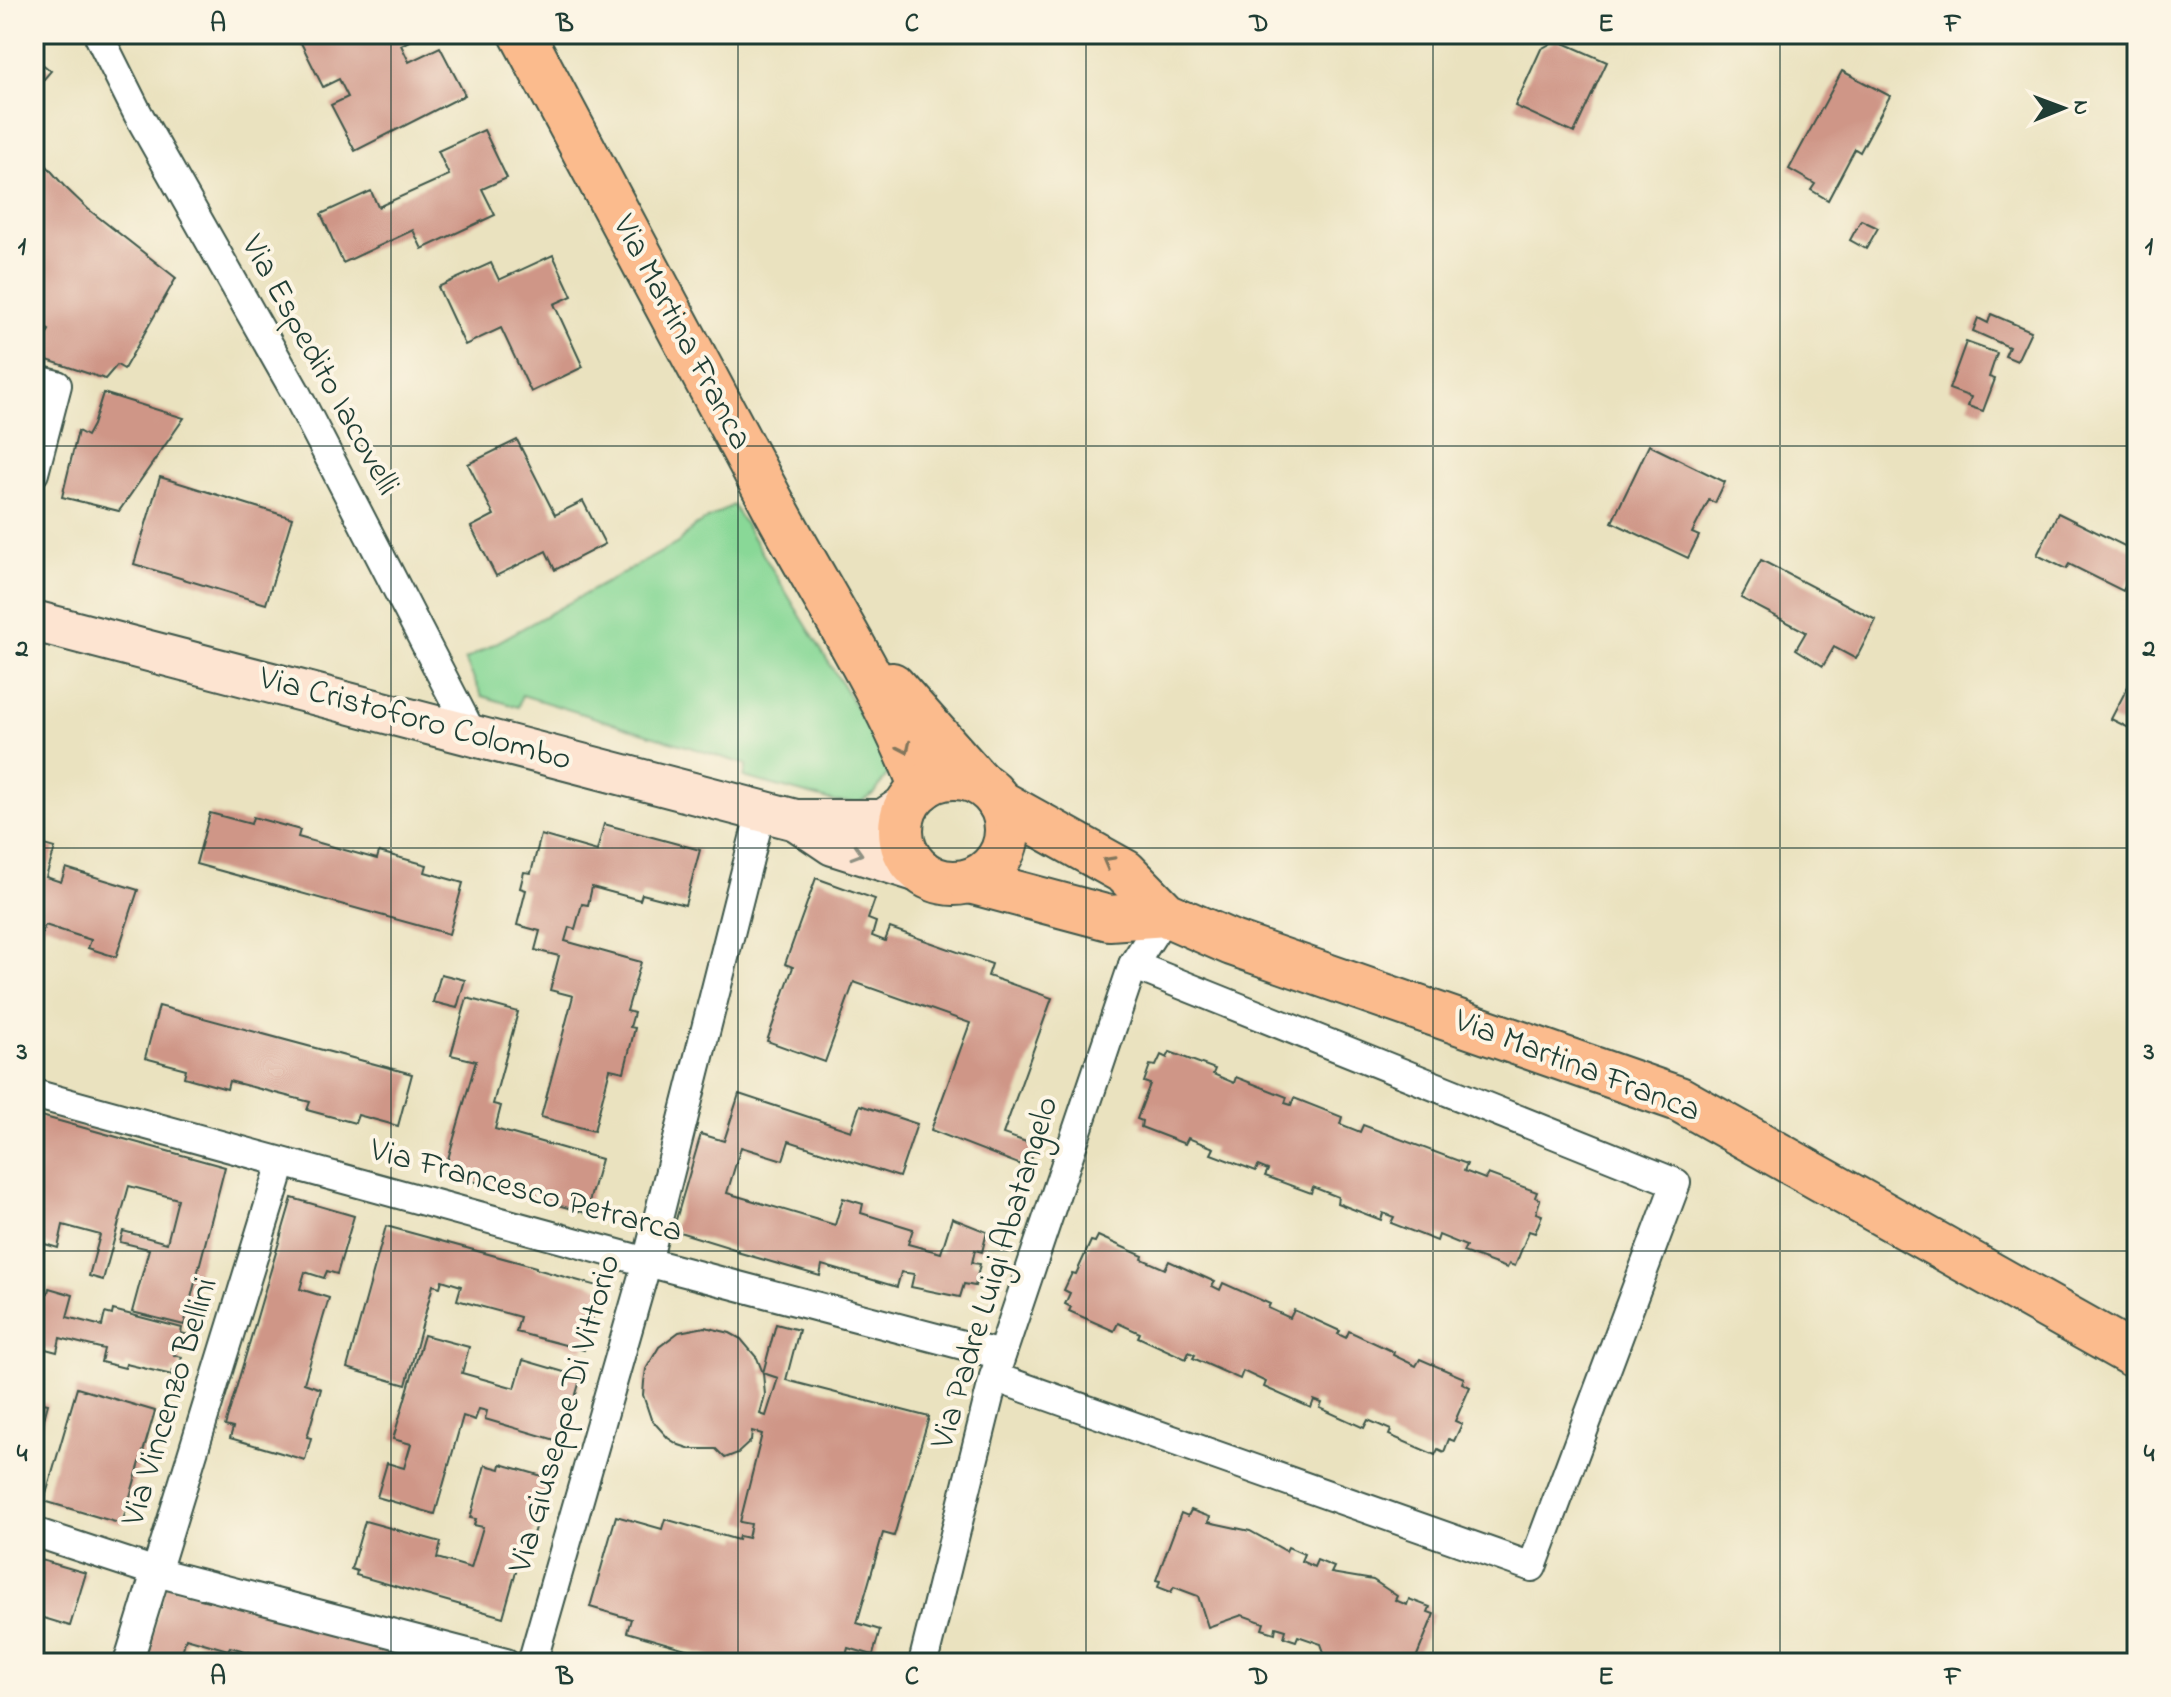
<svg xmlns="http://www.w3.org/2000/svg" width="2171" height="1697" viewBox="0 0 2171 1697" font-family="'Indie Flower',sans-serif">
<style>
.green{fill:#89d897;stroke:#548a66;stroke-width:2}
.building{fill:#cf9687;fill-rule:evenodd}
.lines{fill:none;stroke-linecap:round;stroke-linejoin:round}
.street-casing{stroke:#3d5649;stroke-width:32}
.secondary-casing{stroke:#3d5649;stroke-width:44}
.primary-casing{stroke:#3d5649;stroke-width:48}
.street{stroke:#fff;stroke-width:28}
.secondary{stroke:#fde4d1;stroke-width:40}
.primary{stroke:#fbbb8d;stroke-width:44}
.oneway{stroke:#82765c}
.oneway2{stroke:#8e9082}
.grid{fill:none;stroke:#1f3d34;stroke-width:2;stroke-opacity:0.55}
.labels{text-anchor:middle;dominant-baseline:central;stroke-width:8;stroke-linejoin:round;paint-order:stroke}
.street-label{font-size:34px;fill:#1f3d34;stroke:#fcf5e5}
.neatline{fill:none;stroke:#1f3d34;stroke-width:3}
.grid-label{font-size:26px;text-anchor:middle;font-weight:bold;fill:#1f3d34}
</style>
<rect width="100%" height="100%" fill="#fcf5e5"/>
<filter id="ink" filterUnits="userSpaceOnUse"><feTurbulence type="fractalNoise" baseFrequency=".0125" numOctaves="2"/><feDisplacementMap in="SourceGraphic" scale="16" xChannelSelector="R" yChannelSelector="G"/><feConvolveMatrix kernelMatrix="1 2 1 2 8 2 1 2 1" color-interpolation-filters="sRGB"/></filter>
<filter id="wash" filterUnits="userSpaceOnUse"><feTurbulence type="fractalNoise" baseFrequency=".006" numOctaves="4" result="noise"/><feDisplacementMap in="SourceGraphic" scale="32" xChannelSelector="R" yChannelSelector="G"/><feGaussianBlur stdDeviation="1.8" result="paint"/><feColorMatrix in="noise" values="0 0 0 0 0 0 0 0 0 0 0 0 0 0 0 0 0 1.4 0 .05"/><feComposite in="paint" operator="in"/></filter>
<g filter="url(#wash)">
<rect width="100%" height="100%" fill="#eae2bf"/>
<polygon class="green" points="733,505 887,758 888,773 875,793 860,802 836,802 744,777 747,765 522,695 518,707 482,696 465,660 678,543 695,526"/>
<g id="blocks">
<g class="building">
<polygon points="308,34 423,34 401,45 409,62 440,47 465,95 355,151 331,105 348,97 339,79 323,87 299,39"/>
<polygon points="1557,40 1607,62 1574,133 1515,106 1541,49"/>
<polygon points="41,63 51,71 37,87 34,84 34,72"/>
<polygon points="1842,71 1890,96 1860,152 1855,149 1828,200 1811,190 1815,184 1789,169"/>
<polygon points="484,130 507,178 482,189 495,215 422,249 413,230 343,263 321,214 371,191 378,207 449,175 438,151"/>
<polygon points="34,151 64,186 88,209 176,278 124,369 117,365 105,379 35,356 49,330 34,321"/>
<polygon points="1861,220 1878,228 1866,249 1850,240"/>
<polygon points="553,255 572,296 554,304 583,367 531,392 501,328 465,345 438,287 491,263 499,280"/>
<polygon points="1991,314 2031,331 2017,361 2005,356 2009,347 1973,331 1978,318 1988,323"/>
<polygon points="1966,342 1997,353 1989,377 1995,379 1983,411 1968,406 1971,397 1949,389"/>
<polygon points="103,393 184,418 119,511 62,497 78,431 87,436 93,425"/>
<polygon points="517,440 555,515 583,501 605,544 555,570 546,551 496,576 471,527 494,515 468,464"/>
<polygon points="1649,445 1725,482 1715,503 1709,500 1692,533 1699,536 1688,558 1612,522"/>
<polygon points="160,477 292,518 266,604 134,564"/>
<polygon points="2058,513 2137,552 2137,562 2123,591 2069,564 2066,569 2037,555"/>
<polygon points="1761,560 1876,620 1856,659 1834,647 1823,666 1796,649 1806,632 1741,598"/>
<polygon points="2137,669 2137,732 2111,719"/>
<polygon points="210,813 251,824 253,817 300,830 298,837 377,859 379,852 427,865 425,872 463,883 449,934 196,864"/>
<polygon points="604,824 700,850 685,905 642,894 640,900 592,887 588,905 582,904 575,929 569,927 565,941 641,962 627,1011 634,1013 630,1027 635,1028 624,1072 610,1069 594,1131 541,1117 573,996 550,990 559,956 535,950 540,931 517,925 526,890 520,888 524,872 531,873 541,835 597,851"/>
<polygon points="34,842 55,848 46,877 61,882 66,868 138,890 116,957 88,948 91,940 45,925 34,957"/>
<polygon points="816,878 875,899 868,919 876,922 872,936 885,941 890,928 992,964 988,976 1052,998 1003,1134 1035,1145 1029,1168 931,1130 970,1023 854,982 825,1062 767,1041 793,967 785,964"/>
<polygon points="441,974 465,980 457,1008 433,1002"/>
<polygon points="467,998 518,1012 493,1104 501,1106 495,1129 601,1159 586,1213 444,1173 476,1061 451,1055"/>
<polygon points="159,1006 412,1074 398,1126 358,1115 355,1123 307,1110 310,1102 229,1081 227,1089 184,1077 186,1069 145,1058"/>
<polygon points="1170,1052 1215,1069 1213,1074 1234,1083 1236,1077 1287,1097 1285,1103 1291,1105 1294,1098 1342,1117 1340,1124 1360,1132 1363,1125 1467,1164 1464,1171 1485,1179 1488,1174 1537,1192 1535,1197 1540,1200 1536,1213 1542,1215 1535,1233 1529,1231 1515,1266 1509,1264 1507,1268 1463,1252 1466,1246 1439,1235 1437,1241 1391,1223 1394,1217 1383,1213 1381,1220 1337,1203 1338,1197 1313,1187 1311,1193 1265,1176 1268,1170 1258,1166 1256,1171 1211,1154 1214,1148 1188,1138 1185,1144 1141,1127 1142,1121 1137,1119 1150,1084 1144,1082 1150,1065 1156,1066 1161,1055 1167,1058"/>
<polygon points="739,1094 851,1131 860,1105 917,1124 899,1177 789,1141 783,1160 741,1147 727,1193 835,1225 843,1198 863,1204 861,1213 913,1229 908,1244 941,1253 952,1218 987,1232 982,1252 975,1250 972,1263 980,1264 975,1286 964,1284 960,1297 911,1287 914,1274 901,1272 897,1287 822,1265 820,1276 737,1252 738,1250 673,1230 701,1134 724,1141"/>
<polygon points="34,1114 225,1167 184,1325 132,1312 149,1249 120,1242 123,1231 167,1243 178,1199 129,1186 103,1280 89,1276 100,1235 63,1225 58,1248 45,1244 40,1264 34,1262"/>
<polygon points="292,1198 354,1216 337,1274 327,1271 324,1278 305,1272 300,1289 329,1298 304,1383 321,1389 307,1437 311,1438 305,1460 230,1438 233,1428 225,1426"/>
<polygon points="386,1226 536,1267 536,1269 601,1287 584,1350 516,1332 520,1317 457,1300 461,1286 442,1280 440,1287 433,1285 406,1385 347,1368"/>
<polygon points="1098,1236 1143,1256 1142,1259 1165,1269 1169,1261 1215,1282 1212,1286 1220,1290 1223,1283 1270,1304 1268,1308 1290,1318 1294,1310 1340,1331 1338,1334 1346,1338 1349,1331 1394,1352 1393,1355 1416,1366 1420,1359 1464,1378 1462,1383 1470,1387 1455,1421 1462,1424 1454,1441 1449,1439 1444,1452 1438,1449 1435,1455 1389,1435 1391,1430 1368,1420 1364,1428 1320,1408 1322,1403 1314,1400 1311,1408 1264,1387 1266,1382 1243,1371 1240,1379 1193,1358 1195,1355 1189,1352 1186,1359 1138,1337 1140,1333 1118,1323 1114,1331 1069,1311 1071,1307 1065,1304 1070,1293 1064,1290 1072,1273 1076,1274 1091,1241 1095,1242"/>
<polygon points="49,1288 73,1295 67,1317 102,1326 105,1313 112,1315 113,1310 182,1328 181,1333 189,1335 185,1348 177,1346 174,1355 182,1357 178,1371 173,1370 172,1375 126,1364 125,1368 101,1362 104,1349 60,1338 57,1352 34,1346 34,1289 48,1293"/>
<path d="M776,1324L799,1330L786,1380L929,1417L894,1536L883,1533L857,1623L880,1630L873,1655L848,1648L844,1663H734L627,1632L631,1619L590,1607L616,1516L662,1529L665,1519L738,1540L739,1536L748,1538L751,1524L740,1522L762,1434L752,1431L751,1441L738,1453L725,1458L716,1449H691L679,1445L668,1438L651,1419L643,1395L644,1382L646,1369L659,1347L679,1332L705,1327L730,1333L741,1339L757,1358L763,1373ZM763,1373L778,1378L766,1416L760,1414L765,1395Z"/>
<polygon points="424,1335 469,1347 462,1373 515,1388 523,1360 581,1377 562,1442 485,1419 487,1411 479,1409 475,1420 463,1416 435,1514 377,1497 387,1463 404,1468 411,1444 393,1439"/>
<polygon points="77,1388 155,1411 122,1524 44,1501"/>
<polygon points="34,1401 48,1404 35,1452 34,1452"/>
<polygon points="501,1464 549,1478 532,1538 526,1536 503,1617 356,1575 357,1571 351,1569 365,1521 441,1542 437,1558 471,1568 483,1527 474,1525 476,1519 470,1518 485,1465 500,1469"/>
<polygon points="1191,1510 1210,1517 1208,1522 1250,1531 1286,1551 1288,1547 1304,1554 1301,1561 1314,1567 1317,1560 1334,1567 1331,1573 1373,1580 1397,1596 1395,1600 1407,1605 1409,1599 1430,1607 1428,1612 1434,1614 1414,1663 1328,1663 1321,1644 1298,1636 1296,1641 1284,1637 1286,1630 1276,1627 1275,1633 1262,1629 1264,1623 1242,1615 1208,1627 1198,1596 1174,1587 1171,1592 1158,1587 1160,1581 1156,1580 1181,1513 1188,1516"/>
<polygon points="34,1558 86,1573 70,1626 34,1615"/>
<polygon points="166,1585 448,1662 447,1663 258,1663 260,1655 230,1647 228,1650 186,1638 179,1663 144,1663"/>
</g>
</g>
</g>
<g filter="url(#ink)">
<use href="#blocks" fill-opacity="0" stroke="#3d5649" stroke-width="2"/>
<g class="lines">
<defs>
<g id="street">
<polyline points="98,34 138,114 296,393 472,734"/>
<polyline points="34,379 57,385 34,473"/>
<polyline points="34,1094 647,1262 1001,1355"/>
<polyline points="994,1377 1532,1567 1676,1183 1133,965"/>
<polyline points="34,1532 156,1572 506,1663"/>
<polyline points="128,1663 282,1163"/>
<polyline points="532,1663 647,1262 761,811"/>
<polyline points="923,1663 994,1377 1133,965 1166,914"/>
</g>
<g id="secondary">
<polyline points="34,621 796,820 883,820 910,802"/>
<polyline points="796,820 833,845 922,873"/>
</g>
<g id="primary">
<path d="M522,34C606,193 690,352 776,510C826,602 884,690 922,788"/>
<polyline points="892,685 978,782"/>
<circle cx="954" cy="830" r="53"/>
<polyline points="999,802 1125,872 1166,914 1232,943 1679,1099 2137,1357"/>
<polyline points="970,881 1109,918 1166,914"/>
</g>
</defs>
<use href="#street" class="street-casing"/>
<use href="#secondary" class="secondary-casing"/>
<use href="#primary" class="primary-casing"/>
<use href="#street" class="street"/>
<use href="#secondary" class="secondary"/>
<use href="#primary" class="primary"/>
</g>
<defs><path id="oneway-chevron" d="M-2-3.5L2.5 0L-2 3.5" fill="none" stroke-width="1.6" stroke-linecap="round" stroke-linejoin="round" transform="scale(2)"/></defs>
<g class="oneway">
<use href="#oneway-chevron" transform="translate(905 748) rotate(65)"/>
<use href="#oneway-chevron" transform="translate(1108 862) rotate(-151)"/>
</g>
<use class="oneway2" href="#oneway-chevron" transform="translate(857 853) rotate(17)"/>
</g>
<path class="grid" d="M391,34V1663M738,34V1663M1086,34V1663M1433,34V1663M1780,34V1663M34,446H2137M34,848H2137M34,1251H2137"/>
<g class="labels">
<g class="street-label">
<text transform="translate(681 333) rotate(62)">Via Martina Franca</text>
<text transform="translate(319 366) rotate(61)">Via Espedito Iacovelli</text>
<text transform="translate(415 720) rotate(15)">Via Cristoforo Colombo</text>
<text transform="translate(1577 1067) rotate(21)">Via Martina Franca</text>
<text transform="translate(526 1192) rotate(15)">Via Francesco Petrarca</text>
<text transform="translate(996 1273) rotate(-73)">Via Padre Luigi Abatangelo</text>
<text transform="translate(171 1402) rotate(-73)">Via Vincenzo Bellini</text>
<text transform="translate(566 1414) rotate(-74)">Via Giuseppe Di Vittorio</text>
</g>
</g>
<rect width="2171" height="1697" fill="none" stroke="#fcf5e5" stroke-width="88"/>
<g transform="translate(2063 108) rotate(89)" stroke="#fcf5e5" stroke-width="6" paint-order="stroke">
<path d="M0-6L14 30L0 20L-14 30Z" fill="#1f3d34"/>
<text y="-12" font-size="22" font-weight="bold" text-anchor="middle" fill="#1f3d34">N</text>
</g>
<rect x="44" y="44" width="2083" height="1609" class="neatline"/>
<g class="grid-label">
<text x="218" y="31">A</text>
<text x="565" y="31">B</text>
<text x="912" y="31">C</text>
<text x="1259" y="31">D</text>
<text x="1606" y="31">E</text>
<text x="1953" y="31">F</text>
<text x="22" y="254">1</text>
<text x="2149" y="254">1</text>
<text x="22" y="656">2</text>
<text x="2149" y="656">2</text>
<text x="22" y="1059">3</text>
<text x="2149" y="1059">3</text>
<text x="22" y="1461">4</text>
<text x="2149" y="1461">4</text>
<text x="218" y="1684">A</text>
<text x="565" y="1684">B</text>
<text x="912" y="1684">C</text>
<text x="1259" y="1684">D</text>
<text x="1606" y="1684">E</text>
<text x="1953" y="1684">F</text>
</g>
</svg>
